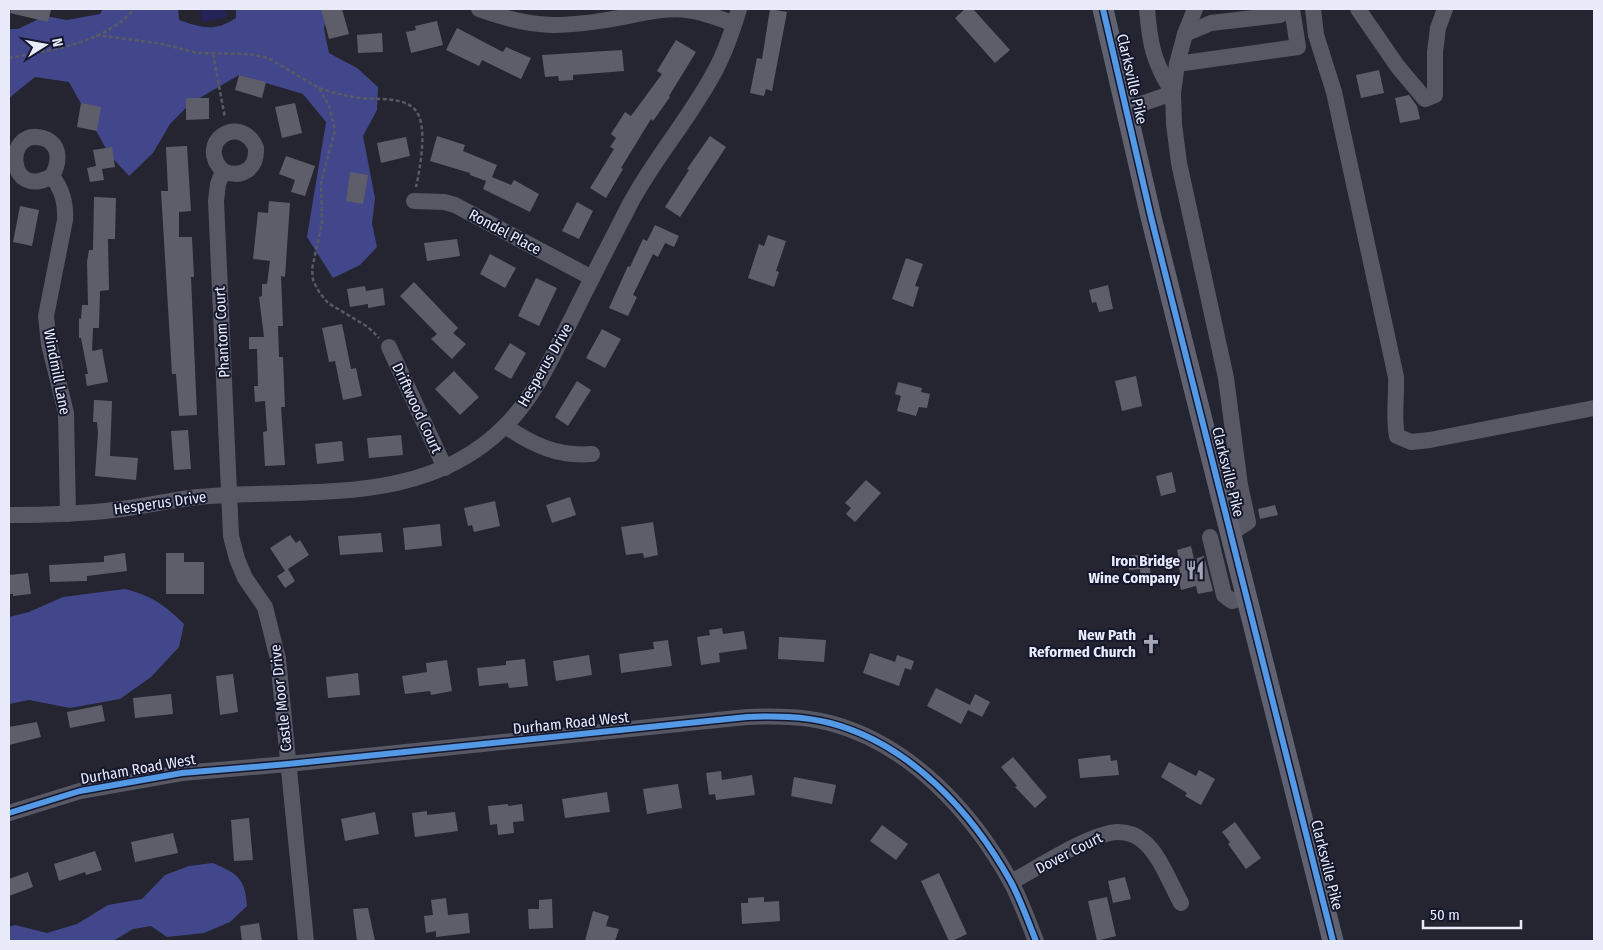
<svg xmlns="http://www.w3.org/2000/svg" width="1603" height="950" viewBox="0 0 1603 950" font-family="'Fira Sans Condensed',sans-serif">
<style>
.green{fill:#232359}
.forest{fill:#42478c}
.building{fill:#5d5e69}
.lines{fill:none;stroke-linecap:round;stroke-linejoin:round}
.path{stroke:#585a64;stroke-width:2.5;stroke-dasharray:4 2.5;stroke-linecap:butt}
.minor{stroke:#575864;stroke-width:16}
.major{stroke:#606272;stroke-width:21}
.cycleway-casing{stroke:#15172c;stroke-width:9}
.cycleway{stroke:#5399e6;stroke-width:6}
.labels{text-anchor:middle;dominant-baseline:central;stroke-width:4;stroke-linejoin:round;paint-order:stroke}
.street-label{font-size:15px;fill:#e9ebfb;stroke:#15172c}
.poi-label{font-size:15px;font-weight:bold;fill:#e9ebfb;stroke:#15172c;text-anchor:end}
</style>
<rect width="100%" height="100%" fill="#242530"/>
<polygon class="green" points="200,9 225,9 227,17 202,22"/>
<g class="forest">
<path d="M103,9H178L179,20C203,28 215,32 236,18V9H327L324,29L329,53L357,68L378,87L377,110L363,136L375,198L372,223L377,247L360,265L333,278L307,237L326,122L303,94L239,75L191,103L170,124L153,153L129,176L109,154L69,82L35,77L9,98V29H18L45,16L67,20L100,14Z"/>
<path d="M125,589C153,596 164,605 184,624L179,647L151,677L120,699L70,708L29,700L9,704V617L29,612L63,597Z"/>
<path d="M213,863C238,874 245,878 247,906L230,922L204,933L167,937L151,926L133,929L113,941H9V927L15,925L47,933L77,924L108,905L142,899L165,875L189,866Z"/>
</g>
<g class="building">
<polygon points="11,9 44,9 51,10 48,22 10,13"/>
<polygon points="321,9 342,9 349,34 329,39"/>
<polygon points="770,9 787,12 772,91 766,89 764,96 750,93 757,58 762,59"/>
<polygon points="965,9 973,9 1010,50 995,63 955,18"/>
<polygon points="437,21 443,45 411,53 406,32 416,30 415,26"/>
<polygon points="457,28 503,52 506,47 531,58 521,79 482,60 479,66 446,50"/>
<polygon points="382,33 383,52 358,53 357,35"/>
<polygon points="676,40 696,52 669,96 670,97 653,121 651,119 621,168 623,169 606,198 590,188 614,149 610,147 616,138 611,134 625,112 631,116 662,74 657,71"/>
<polygon points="622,50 624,71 573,75 573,80 559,81 558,76 545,77 542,55"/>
<polygon points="1379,70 1384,93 1361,98 1356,75"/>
<polygon points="239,75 266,82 262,98 235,90"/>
<polygon points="1409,95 1417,106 1420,119 1400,123 1395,98"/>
<polygon points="186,98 209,98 209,119 186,120"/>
<polygon points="81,103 101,107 97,131 77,127"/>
<polygon points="295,103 302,133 282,138 275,107"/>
<polygon points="437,136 465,145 463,151 497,165 492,177 511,185 514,180 539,194 530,212 483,189 486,181 470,175 470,173 430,161"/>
<polygon points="710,136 726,147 680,217 665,207 689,170 687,169"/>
<polygon points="406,137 410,156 381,163 377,143"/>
<polygon points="187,146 191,211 179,212 179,237 192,237 194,277 191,277 197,415 179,416 176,374 172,374 161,191 168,191 166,147"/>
<polygon points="112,147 115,167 102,169 104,180 90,182 87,168 96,166 93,150"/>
<polygon points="286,156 315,166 305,196 291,192 295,180 279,174"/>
<polygon points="350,172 368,175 363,204 346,201"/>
<polygon points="94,197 116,198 115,239 108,239 109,290 100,291 99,328 93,328 92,351 102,349 108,382 87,386 85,374 88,374 81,338 79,338 79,318 81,319 82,305 88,305 87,262 89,250 93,250"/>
<polygon points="269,201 290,203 285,277 281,276 283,326 278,326 279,357 283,357 285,407 281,407 285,465 265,466 263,432 267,431 265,401 255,402 254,386 258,386 257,349 249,349 249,337 264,337 259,297 262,296 262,284 267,284 270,261 253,259 258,212 268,213"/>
<polygon points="577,202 593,211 579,239 562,231"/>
<polygon points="20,206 39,210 32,246 13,242"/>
<polygon points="655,225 679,236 674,247 665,243 658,257 653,254 633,295 637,297 628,316 609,308 628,266 630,267 643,239 647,241"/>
<polygon points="768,235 786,241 776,271 779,272 774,287 748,278 759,244 764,246"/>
<polygon points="457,239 460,256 427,261 424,243"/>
<polygon points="490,254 516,268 505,288 480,274"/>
<polygon points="906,258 923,264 915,286 919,287 913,307 892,299"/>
<polygon points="536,278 557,288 539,326 518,316"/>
<polygon points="414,282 458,328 453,333 466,344 452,359 431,339 437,334 400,296"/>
<polygon points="1108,285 1113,309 1099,312 1096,302 1092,303 1089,290"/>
<polygon points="365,286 366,291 383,288 385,305 368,308 368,304 350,307 347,289"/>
<polygon points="342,324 351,369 356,368 362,396 343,400 335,361 329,362 322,328"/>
<polygon points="602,329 621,339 605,368 586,358"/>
<polygon points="510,343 526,353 511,379 494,369"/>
<polygon points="454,371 479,397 460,415 435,389"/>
<polygon points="1136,376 1142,406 1122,411 1115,381"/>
<polygon points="577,381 591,390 568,426 555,417"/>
<polygon points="898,382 922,388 921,392 930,394 927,408 919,407 916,416 897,411 901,396 895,394"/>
<polygon points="94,400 112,401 110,456 138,458 136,480 95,476 98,433 97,422 93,422"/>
<polygon points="188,430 191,469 174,470 171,431"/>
<polygon points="401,435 403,455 369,458 367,438"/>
<polygon points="342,441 344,461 317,464 315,444"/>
<polygon points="1172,472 1176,492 1161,496 1156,476"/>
<polygon points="866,480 881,493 855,522 846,514 851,508 845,503"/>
<polygon points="570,497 576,515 552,523 546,505"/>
<polygon points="495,501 500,526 474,532 472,525 468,526 464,508"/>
<polygon points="1275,505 1278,515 1260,519 1258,509"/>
<polygon points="653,522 658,555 644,558 643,553 626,555 621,527"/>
<polygon points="440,524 442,546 405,550 403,528"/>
<polygon points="381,533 383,552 340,555 338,536"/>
<polygon points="290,535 296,543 300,540 309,555 288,569 295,581 285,588 277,576 285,571 270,548"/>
<polygon points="1191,546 1194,559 1204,556 1213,591 1198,594 1196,586 1181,590 1178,577 1181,576 1178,564 1180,564 1177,550"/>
<polygon points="125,553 127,571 87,576 87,581 50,582 49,565 104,562 104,556"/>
<polygon points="166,553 184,553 184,562 204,562 204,594 166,594"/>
<polygon points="1149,554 1151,580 1141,581 1140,569 1129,570 1128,556"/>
<polygon points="28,573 31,594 13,596 13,594 9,594 9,575"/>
<polygon points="722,628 723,634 744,631 747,649 719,653 720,662 701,665 697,637 710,635 709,630"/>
<polygon points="779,637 826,640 824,662 778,659"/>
<polygon points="668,640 672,666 621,673 619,654 654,649 653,642"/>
<polygon points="870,653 895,662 897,655 914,661 911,670 905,668 899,686 863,673"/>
<polygon points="589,655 592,675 556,681 553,661"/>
<polygon points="525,659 528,686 509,688 508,683 479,686 477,668 506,665 506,661"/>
<polygon points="447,660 452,691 431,695 430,691 405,694 402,676 427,672 426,663"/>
<polygon points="358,673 360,695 328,698 326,677"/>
<polygon points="233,674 238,712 220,715 216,676"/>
<polygon points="936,688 970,705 975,694 990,702 982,717 968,710 961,724 927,706"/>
<polygon points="171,694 173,714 135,718 133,698"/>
<polygon points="102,705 105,721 70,728 67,712"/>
<polygon points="37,722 41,737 9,745 9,727"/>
<polygon points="1110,755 1111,761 1117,760 1119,775 1080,778 1078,759"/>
<polygon points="1013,757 1047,797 1035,808 1015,787 1017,786 1001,767"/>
<polygon points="1169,762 1196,776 1199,770 1215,779 1201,805 1185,796 1187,793 1161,777"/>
<polygon points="721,771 722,780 752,775 755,795 716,800 715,794 709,795 706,773"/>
<polygon points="794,777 836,785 832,804 791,796"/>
<polygon points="678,784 682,808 647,814 643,789"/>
<polygon points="607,792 610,812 565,818 562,799"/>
<polygon points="508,804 508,806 522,804 524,821 513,822 514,833 498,835 497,824 490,825 488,806"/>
<polygon points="427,811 427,815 455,812 458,831 415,837 412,813"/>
<polygon points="375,812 379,834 345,841 341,819"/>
<polygon points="249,818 253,860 234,861 231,820"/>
<polygon points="1235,822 1261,858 1246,869 1228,844 1230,842 1222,832"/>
<polygon points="882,825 908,844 896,860 870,841"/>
<polygon points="173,833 178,853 135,862 131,842"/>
<polygon points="95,851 102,870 86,875 85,872 59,881 54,864"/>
<polygon points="28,872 33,887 9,896 9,879"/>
<polygon points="939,873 967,934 952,941 949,941 921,881"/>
<polygon points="1125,877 1131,899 1113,903 1108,881"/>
<polygon points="764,897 764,902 779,901 780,921 742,924 741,903 748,903 748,898"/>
<polygon points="1107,897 1116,936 1097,941 1088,901"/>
<polygon points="446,898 448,915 468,913 470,933 436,937 436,931 426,933 424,916 433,915 431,900"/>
<polygon points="552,899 553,928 529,929 528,909 539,909 539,900"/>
<polygon points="368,908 375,941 357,941 353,909"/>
<polygon points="593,911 609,916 606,926 619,929 615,941 585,941"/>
<polygon points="259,923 262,941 242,941 240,926"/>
</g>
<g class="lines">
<g class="path">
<polyline points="96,35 163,44 197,53 249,54 268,58 319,88 329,106 335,130 321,183 322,223 312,269 313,280 319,292 328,303 368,327 379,338"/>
<polyline points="213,54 225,118"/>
<path d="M9,58C51,50 104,44 134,9"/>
<path d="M319,88C333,93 346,96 361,98C377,100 405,96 416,111C428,126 420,169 416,187"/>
</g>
<g class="minor">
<path d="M479,9C533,29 563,28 618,18C640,14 664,7 687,10C703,12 719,18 734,24"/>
<polyline points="1195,9 1185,34 1177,64 1173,93 1174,124 1179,163 1226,378 1240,485 1248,522 1231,533"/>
<path d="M1313,9L1316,35L1334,92L1396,377C1397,397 1393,417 1397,436L1411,442L1430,440L1594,408"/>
<polyline points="1358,9 1398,67 1425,99 1435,95 1435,52 1438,28 1445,9"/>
<polyline points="1185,34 1211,23 1280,15 1290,9"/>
<polyline points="1177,64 1298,47 1292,9"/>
<path d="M1126,109L1173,93C1153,61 1150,45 1147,9"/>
<path d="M223,171C194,142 241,112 256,148C257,169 242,179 223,171L218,184L216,201L231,536L237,559L245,578L265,607L278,659L306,941"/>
<path d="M52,176C7,202 3,127 43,138C61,144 60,162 52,176C62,190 66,202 65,220L46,316L49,344L66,413L68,514"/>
<polyline points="414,201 444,202 455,205 592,278"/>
<polyline points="389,347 445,468"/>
<path d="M505,426C533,445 558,457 592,454"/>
<path d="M9,515C44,515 79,514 114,510C142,507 169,500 198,497C303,487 423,509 505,426C535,396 552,357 571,320C590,281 610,243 630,204C655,157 691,117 716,69C726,50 733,29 739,9"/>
<polyline points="1210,537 1224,595 1232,601 1246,597"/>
<path d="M9,813L80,791L182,773L288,764L747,717C775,716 803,716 830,723C910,744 972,812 1011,882C1021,901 1028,921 1036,941"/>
<path d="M1011,882C1036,869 1092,832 1118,832C1127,832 1136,835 1143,841C1159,853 1171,885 1181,903"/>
</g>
<polyline class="major" points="1103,9 1151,217 1333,941"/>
<defs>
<g id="cycleway">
<polyline points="1103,9 1151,217 1333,941"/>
<path d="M9,813L80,791L182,773L288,764L747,717C775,716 803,716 830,723C910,744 972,812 1011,882C1021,901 1028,921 1036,941"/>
</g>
</defs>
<use href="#cycleway" class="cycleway-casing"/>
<use href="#cycleway" class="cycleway"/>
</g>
<defs>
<symbol id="restaurant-bare" viewBox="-9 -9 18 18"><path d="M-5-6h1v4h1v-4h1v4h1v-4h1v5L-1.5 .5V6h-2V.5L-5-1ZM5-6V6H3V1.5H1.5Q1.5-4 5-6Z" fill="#a4a6b4" stroke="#15172c" stroke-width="2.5" paint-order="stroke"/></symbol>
<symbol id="church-bare" viewBox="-9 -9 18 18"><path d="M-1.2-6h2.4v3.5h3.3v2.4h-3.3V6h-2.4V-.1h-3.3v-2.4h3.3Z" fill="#a4a6b4" stroke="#15172c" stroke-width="2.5" paint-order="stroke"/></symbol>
</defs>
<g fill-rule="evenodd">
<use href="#restaurant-bare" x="1181" y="556" width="28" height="28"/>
<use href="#church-bare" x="1137" y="630" width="28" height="28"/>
</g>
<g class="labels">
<g class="street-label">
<text transform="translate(1132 79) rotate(77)">Clarksville Pike</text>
<text transform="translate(505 232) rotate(28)">Rondel Place</text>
<text transform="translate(222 332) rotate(-93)">Phantom Court</text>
<text transform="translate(545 365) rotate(-60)">Hesperus Drive</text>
<text transform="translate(57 372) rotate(79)">Windmill Lane</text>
<text transform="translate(417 408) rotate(65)">Driftwood Court</text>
<text transform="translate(1228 472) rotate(76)">Clarksville Pike</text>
<text transform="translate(160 503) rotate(-8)">Hesperus Drive</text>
<text transform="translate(281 698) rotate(-96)">Castle Moor Drive</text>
<text transform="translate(571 723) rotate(-6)">Durham Road West</text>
<text transform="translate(138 769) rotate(-10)">Durham Road West</text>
<text transform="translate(1069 853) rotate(-27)">Dover Court</text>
<text transform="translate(1327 865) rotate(76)">Clarksville Pike</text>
</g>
<g class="poi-label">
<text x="1180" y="561">Iron Bridge<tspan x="1180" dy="17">Wine Company</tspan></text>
<text x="1136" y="635">New Path<tspan x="1136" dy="17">Reformed Church</tspan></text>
</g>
</g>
<rect width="1603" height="950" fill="none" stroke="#e9ebfb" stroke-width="20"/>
<g transform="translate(45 45) rotate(79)" stroke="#15172c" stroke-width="4" paint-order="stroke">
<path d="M0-4L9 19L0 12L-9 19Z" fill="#e9ebfb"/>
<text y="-8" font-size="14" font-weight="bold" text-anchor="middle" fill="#e9ebfb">N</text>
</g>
<path d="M1423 920v8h98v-8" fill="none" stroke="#e9ebfb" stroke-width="2.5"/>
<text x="1430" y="920" font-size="15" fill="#e9ebfb" stroke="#15172c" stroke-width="4" paint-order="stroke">50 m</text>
</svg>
